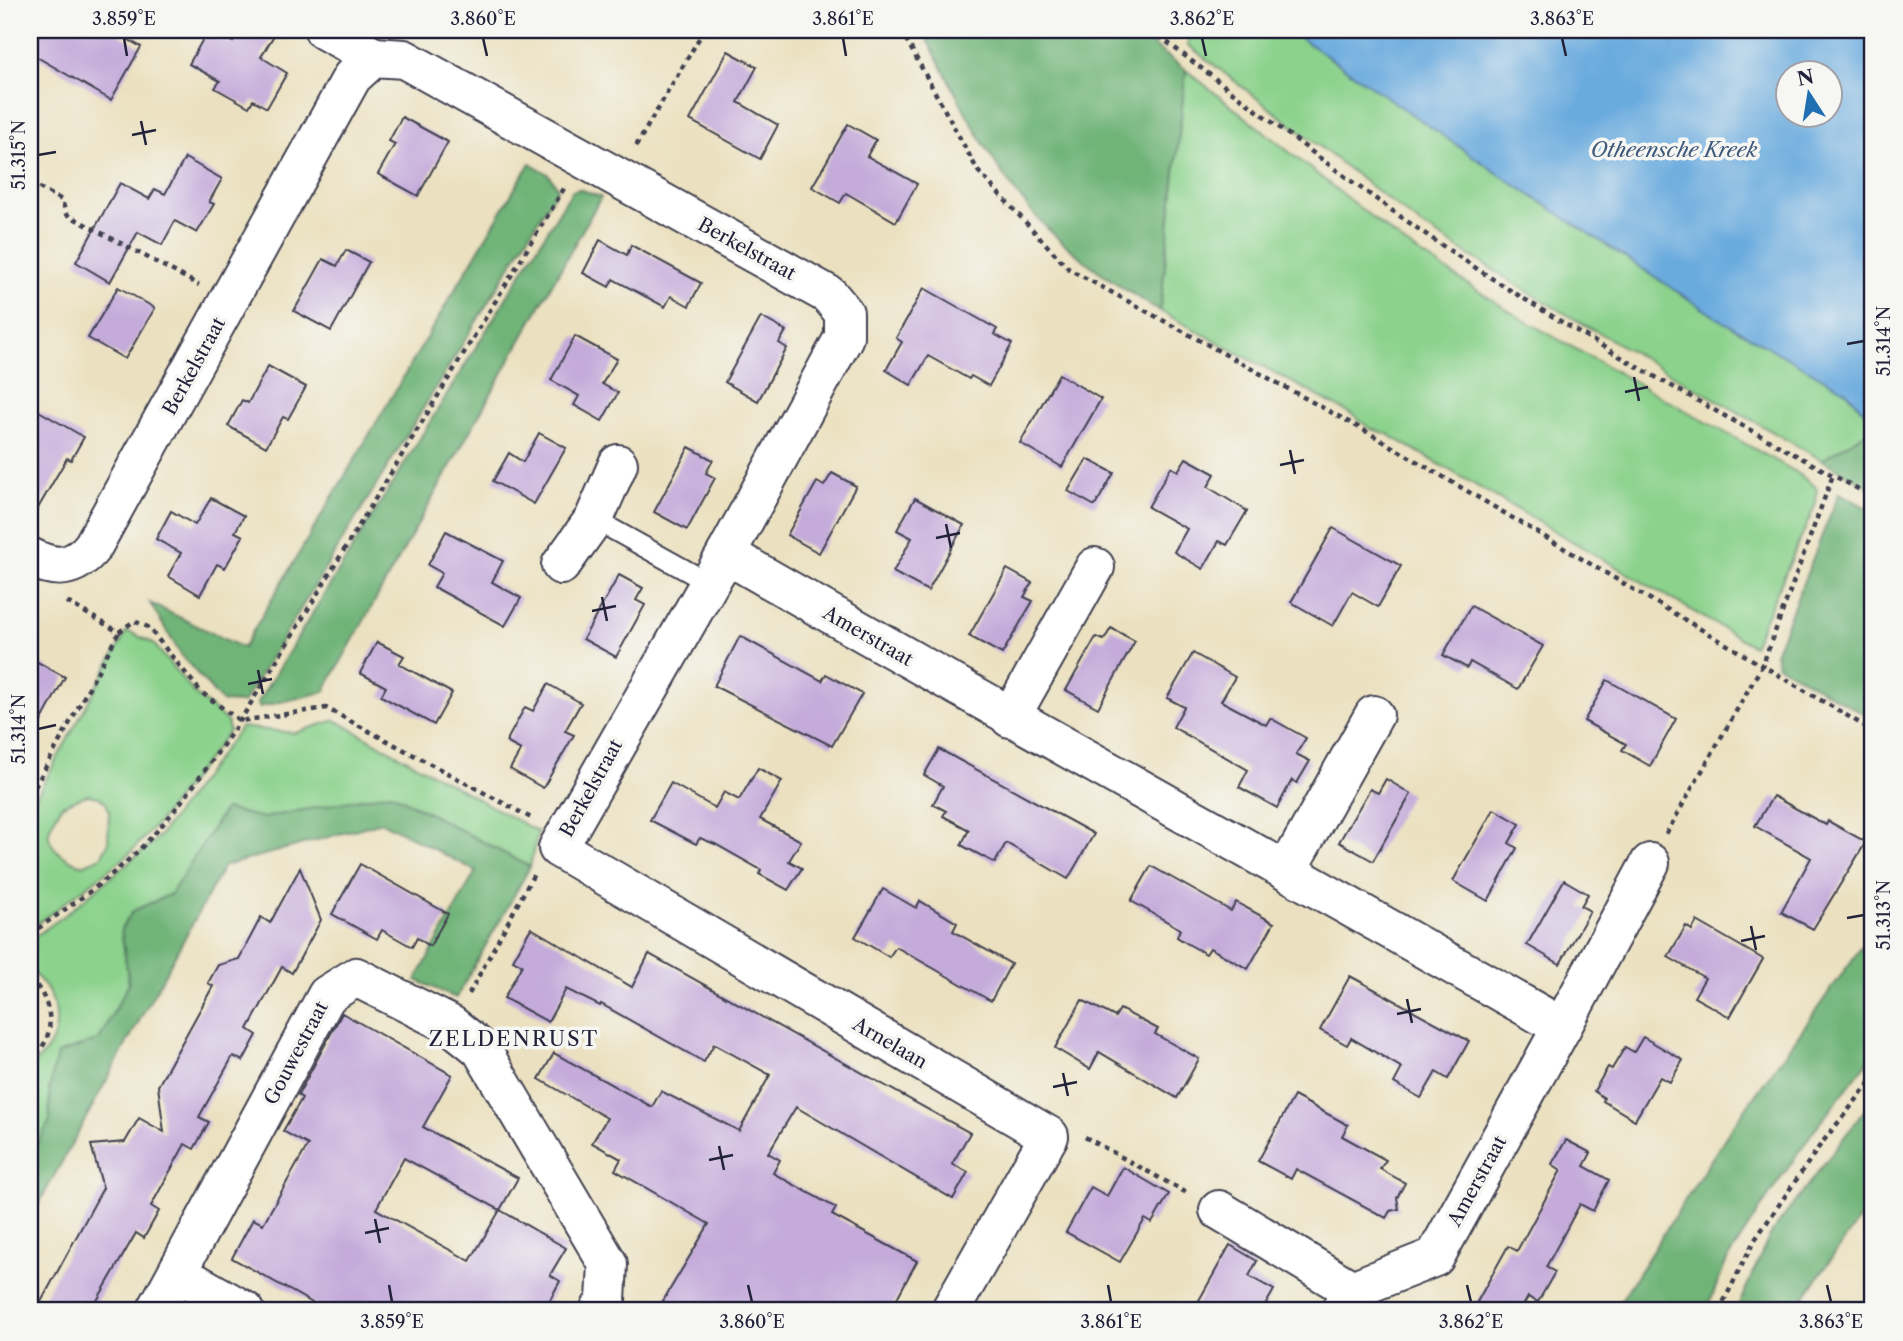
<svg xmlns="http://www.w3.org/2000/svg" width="1903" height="1341" viewBox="0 0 1903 1341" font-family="'Libre Caslon Text',serif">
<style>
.green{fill:#8bd28c;stroke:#567a64;stroke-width:2;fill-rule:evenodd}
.forest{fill:#70b478;stroke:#496b5a;stroke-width:2}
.water{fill:#6babde;stroke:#46668c;stroke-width:2;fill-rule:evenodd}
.building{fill:#c4abda}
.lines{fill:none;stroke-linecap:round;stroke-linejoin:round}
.service-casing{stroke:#403f4f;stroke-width:23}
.minor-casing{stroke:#403f4f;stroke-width:42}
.path{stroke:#403f4f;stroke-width:4.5;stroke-dasharray:5 5;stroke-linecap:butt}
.service{stroke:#fff;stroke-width:19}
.minor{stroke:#fff;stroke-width:38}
.ticks{fill:none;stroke:#22223b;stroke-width:2.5}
.labels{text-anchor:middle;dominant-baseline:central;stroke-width:7;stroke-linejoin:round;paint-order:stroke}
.street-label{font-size:19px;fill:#22223b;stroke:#f6f6f2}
.water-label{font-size:21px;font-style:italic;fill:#3f597c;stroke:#f6f6f2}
.neighbourhood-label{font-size:21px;letter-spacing:2px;fill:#22223b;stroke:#f6f6f2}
.neatline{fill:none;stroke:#22223b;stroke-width:2.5}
.ticks-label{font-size:18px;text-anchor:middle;fill:#22223b}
</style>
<rect width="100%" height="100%" fill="#f6f6f2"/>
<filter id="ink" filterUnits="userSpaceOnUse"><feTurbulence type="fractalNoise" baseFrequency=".0143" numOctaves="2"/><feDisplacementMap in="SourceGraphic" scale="14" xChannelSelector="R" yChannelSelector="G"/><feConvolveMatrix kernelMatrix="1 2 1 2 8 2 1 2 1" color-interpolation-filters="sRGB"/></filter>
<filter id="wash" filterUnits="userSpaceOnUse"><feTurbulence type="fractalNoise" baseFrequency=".00686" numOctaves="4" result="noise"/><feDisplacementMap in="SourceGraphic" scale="28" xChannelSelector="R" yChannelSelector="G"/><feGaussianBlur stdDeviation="1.57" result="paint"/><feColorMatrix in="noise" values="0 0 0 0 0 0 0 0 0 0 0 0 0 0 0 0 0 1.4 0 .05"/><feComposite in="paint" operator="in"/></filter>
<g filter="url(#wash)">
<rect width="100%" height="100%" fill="#ebe1c0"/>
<g class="green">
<polygon points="1188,30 1289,30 1515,185 1722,321 1846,391 1873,421 1873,428 1822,460 1543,301 1421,225 1188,45"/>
<polygon points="1186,70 1404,243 1522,319 1796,472 1817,488 1816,504 1753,646 1387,434 1369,428 1355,416 1160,311"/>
<path d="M127,631L153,643L196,695L227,721L229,731L157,824L127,856L30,929V808ZM87,795L99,797L106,803L109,810L108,844L101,857L83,865C70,862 46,848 49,831C51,823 58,813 62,805Z"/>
<path d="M335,720L538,832L530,867L391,793L263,818L225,809L171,894L133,911L121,929L129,983L99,1040L49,1090L50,1121L30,1156V1066C67,1042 63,996 30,971V940L65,915L157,839L241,727L295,733Z"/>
</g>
<g class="forest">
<path d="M922,30H1133L1186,70L1160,311C1120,287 1082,262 1048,229C992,174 959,97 922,30Z"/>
<polygon points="530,163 548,174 558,188 243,703 222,702 181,655 150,603 243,648"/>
<polygon points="579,189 601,197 324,692 259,707 258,702 572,191"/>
<polygon points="1873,428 1873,489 1822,460"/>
<polygon points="1839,493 1873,511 1873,719 1778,665 1775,653"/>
<polygon points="391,793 530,867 456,998 416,980 476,871 382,822 224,866 30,1220 30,1156 50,1121 49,1090 57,1054 99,1040 129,983 121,929 133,911 171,894 225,809 263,818"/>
<polygon points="1873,931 1873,1055 1812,1133 1762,1206 1727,1260 1706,1311 1614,1311 1728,1133"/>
<polygon points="1873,1099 1873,1200 1794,1311 1736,1311 1770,1235"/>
</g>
<path class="water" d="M1289,30H1873V421L1846,391L1722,321L1515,185ZM1787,74H1829V116H1787Z"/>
<g id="blocks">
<g class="building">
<polygon points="30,30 111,30 141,47 111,100 30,53"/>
<polygon points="208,30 233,42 240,30 277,30 261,57 287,73 267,108 253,100 249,107 215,88 220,81 189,64"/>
<polygon points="728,51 757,67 738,102 778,125 760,159 690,120"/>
<polygon points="402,117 448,142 418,196 378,174 395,144 389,141"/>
<polygon points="848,124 876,140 867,156 917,184 896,222 846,193 840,203 812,187"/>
<polygon points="185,158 222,179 209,202 214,204 197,233 175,221 162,245 138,232 110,282 76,262 120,183 149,199 155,189 165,194"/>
<polygon points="600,240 627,255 631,245 701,283 689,306 671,296 665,307 613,279 609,287 583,273"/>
<polygon points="346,250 369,262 331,331 294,311 323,259 337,266"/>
<polygon points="118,287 155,308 125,359 88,338"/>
<polygon points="924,288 997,329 994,334 1012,344 989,386 971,376 969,379 928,356 911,385 886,370 902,342 896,338"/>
<polygon points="761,317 786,331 779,343 787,348 758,401 725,382"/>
<polygon points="575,336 617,359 602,384 618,393 602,421 574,405 579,396 551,380"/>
<polygon points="268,366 306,387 288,419 283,417 266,447 228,426 242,400 248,403"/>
<polygon points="1059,374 1101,399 1062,467 1020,443"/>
<polygon points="30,406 84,437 71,460 67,458 30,522"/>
<polygon points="539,433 566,448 534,504 493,481 509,453 523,462"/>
<polygon points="689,447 713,460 706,473 715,478 687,530 654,512"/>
<polygon points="1186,458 1215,474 1208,487 1247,511 1227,545 1219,541 1203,569 1174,552 1187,529 1148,507 1171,467 1178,471"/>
<polygon points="1087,459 1114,473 1095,506 1068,491"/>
<polygon points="832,473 856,486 819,553 787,535 817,482 824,486"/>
<polygon points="211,498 244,516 235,532 243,536 225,568 217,564 200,595 168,576 181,553 156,539 171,511 195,525"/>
<polygon points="915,498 964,525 928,591 893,572 912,538 897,530"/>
<polygon points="1333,528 1401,566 1378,607 1352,592 1333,626 1291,602"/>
<polygon points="446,531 503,561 492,582 521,598 505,626 434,587 442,573 428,565"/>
<polygon points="1007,569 1032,583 1024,597 1033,601 1002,654 969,636"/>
<polygon points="619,575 643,588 636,600 645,605 616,657 583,639"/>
<polygon points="1471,606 1543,646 1518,689 1470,662 1467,668 1443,655"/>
<polygon points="1111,628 1135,641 1098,708 1066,690 1096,637 1104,640"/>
<polygon points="740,636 822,681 826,674 862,694 832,746 714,686"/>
<polygon points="377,642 404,656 399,664 452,693 434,725 381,696 386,687 360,673"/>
<polygon points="1193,653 1235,677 1221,701 1266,725 1270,718 1306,738 1296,754 1310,761 1297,783 1292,780 1277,808 1239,787 1248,770 1173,727 1184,707 1167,698"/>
<polygon points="30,658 65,677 30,742"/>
<polygon points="1607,680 1676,719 1650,766 1622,750 1626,744 1584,721"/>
<polygon points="548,684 581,703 565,731 574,735 543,788 510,769 521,750 506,742 525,707 533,711"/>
<polygon points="939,749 1094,834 1068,879 1006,843 995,863 961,845 969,830 943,816 946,811 933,804 943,786 924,775"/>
<polygon points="758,768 782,781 760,819 801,841 789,861 802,868 788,890 759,874 761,870 715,844 700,838 696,844 650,820 671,783 715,808 724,792 739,800"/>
<polygon points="1386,779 1411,794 1373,861 1339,842 1370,789 1378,793"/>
<polygon points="1773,796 1826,825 1828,821 1866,842 1813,929 1781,912 1811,858 1755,826"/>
<polygon points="1494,809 1520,824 1509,843 1517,848 1488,901 1453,881"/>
<polygon points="360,864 448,914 430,946 417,938 412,947 382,930 377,939 332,914"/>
<polygon points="1151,866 1231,911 1236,902 1274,923 1248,969 1210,948 1206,954 1188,944 1177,937 1180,929 1131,901"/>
<polygon points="300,868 321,920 292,973 282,967 248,1029 257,1035 243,1061 233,1056 199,1117 209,1122 194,1149 185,1144 151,1206 159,1211 144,1238 136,1233 91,1311 36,1311 103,1188 91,1145 125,1142 139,1118 164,1132 158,1086 213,986 208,983 218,965 239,959 261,917 270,923"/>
<polygon points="1564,880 1588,894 1581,906 1590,911 1560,964 1527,945"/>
<polygon points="883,889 916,908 920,901 957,923 953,931 1011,964 991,1001 896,947 889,957 855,937"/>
<polygon points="1697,921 1763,959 1730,1017 1694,997 1705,978 1668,957 1686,926 1692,930"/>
<polygon points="531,928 632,987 649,954 970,1133 952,1164 968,1172 953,1199 796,1107 768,1153 780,1160 773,1173 836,1208 832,1215 917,1261 890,1311 657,1311 709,1224 615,1170 621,1159 592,1143 607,1118 539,1079 554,1053 652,1107 661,1091 739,1131 770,1075 714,1044 704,1062 601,1004 600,1006 566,989 548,1022 504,998 522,965 513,960"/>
<polygon points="1350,976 1469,1041 1448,1079 1436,1072 1421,1098 1394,1083 1402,1068 1351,1038 1347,1045 1320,1030"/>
<polygon points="1082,1000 1115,1017 1120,1009 1158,1029 1155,1034 1199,1059 1177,1098 1099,1052 1090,1069 1055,1048"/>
<polygon points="342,1013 452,1075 423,1127 518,1178 500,1210 404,1158 376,1209 470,1261 500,1210 566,1248 550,1275 560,1281 544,1311 327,1311 232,1258 253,1219 263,1224 308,1145 283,1131 302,1098 298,1095"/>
<polygon points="1643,1037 1683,1060 1670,1082 1660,1077 1635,1120 1603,1101 1604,1098 1594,1091 1608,1067 1612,1069 1625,1047 1634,1052"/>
<polygon points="1294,1096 1348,1125 1342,1136 1386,1160 1380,1169 1405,1183 1397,1198 1399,1209 1390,1211 1386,1218 1296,1169 1291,1179 1258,1161"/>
<polygon points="1566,1140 1591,1153 1584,1166 1609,1180 1593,1211 1580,1204 1546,1267 1555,1272 1538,1302 1528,1297 1520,1311 1472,1311 1508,1246 1517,1251 1561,1170 1552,1164"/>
<polygon points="1123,1167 1169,1194 1152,1223 1145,1219 1120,1262 1066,1232 1091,1187 1107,1196"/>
<polygon points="1230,1245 1257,1261 1249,1276 1274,1290 1262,1311 1193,1311"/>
</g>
</g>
</g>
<g filter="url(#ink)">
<use href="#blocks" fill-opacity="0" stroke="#403f4f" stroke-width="2"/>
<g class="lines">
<defs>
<polyline id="service" points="594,519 707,582"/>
<g id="minor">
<polyline points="324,30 374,57"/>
<path d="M726,554C1003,714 1284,868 1562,1027L1435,1257L1352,1290L1340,1311"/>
<path d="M30,557C55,570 74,570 93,546L352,77L374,57L404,59L829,295L844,313V337L726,554L558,848L1049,1136L950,1311"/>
<polyline points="561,565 594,519 618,464"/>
<polyline points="1010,718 1095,567"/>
<polyline points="1287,870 1374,715"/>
<polyline points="1562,1027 1650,863"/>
<polyline points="1219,1210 1352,1290"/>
<polyline points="178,1273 245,1311"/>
<polyline points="156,1311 327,995 356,977 451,1025 481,1049 608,1264 606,1300 599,1311"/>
</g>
</defs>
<use href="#service" class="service-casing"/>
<use href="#minor" class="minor-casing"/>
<g class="path">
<polyline points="901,30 978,171 1069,269 1369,433 1873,731"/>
<path d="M1151,30C1266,117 1380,207 1502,285C1622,361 1748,429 1873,497"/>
<polyline points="636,146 704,30"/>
<polyline points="30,183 62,200 66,214 199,285"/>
<polyline points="67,602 119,632 134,621 148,627 201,692 240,721 326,708 533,819"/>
<polyline points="30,796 119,632"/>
<polyline points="1666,834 1763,664 1833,475"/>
<path d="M30,934C73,904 121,872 156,832C187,797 213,759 240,721L565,187"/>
<path d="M30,978C53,1001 59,1038 30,1060"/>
<polyline points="469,994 535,872"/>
<polyline points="1085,1137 1187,1193"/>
<polyline points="1719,1311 1754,1241 1821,1144 1873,1079"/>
</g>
<use href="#service" class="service"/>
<use href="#minor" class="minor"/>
</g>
</g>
<path class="ticks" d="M124,38L127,56M483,38L487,56M843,38L846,56M1202,38L1206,56M1562,38L1566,56M141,121L146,145M132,135L156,130M38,155L56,152M1847,344L1864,341M1634,377L1639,401M1625,392L1648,387M1290,450L1295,474M1280,465L1304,460M946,524L951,548M936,538L960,533M602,597L607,621M592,611L616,606M258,670L263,694M248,684L272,679M38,729L56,725M1847,918L1864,915M1751,926L1756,950M1741,941L1765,936M1407,999L1412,1023M1397,1014L1421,1009M1063,1073L1068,1096M1053,1087L1077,1082M719,1146L724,1170M709,1160L733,1155M375,1219L380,1243M365,1233L389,1228M389,1285L392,1302M748,1285L752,1302M1108,1285L1111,1302M1467,1285L1471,1302M1827,1285L1831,1302"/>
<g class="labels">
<g class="street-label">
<text transform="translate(747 249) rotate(29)">Berkelstraat</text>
<text transform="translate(194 366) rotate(-61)">Berkelstraat</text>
<text transform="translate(868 636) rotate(30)">Amerstraat</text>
<text transform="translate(591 788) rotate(-61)">Berkelstraat</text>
<text transform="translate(890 1043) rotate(30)">Arnelaan</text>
<text transform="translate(296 1053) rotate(-62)">Gouwestraat</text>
<text transform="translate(1477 1181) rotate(-61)">Amerstraat</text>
</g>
<g class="water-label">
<text x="1674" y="149">Otheensche Kreek</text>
</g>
<g class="neighbourhood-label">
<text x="514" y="1038">ZELDENRUST</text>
</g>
</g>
<rect width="1903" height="1341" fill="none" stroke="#f6f6f2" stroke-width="77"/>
<g transform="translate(1809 94) rotate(348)"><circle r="33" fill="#f6f6f2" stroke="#a1a1a9" stroke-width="2"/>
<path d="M0-5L12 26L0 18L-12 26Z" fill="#1f6fb2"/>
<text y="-10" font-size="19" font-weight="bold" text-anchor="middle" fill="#22223b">N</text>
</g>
<rect x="38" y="38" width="1826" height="1264" class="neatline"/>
<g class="ticks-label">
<text x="124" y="25">3.859°E</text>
<text x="483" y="25">3.860°E</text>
<text x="843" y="25">3.861°E</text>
<text x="1202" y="25">3.862°E</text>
<text x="1562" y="25">3.863°E</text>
<text transform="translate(19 155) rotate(-90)" y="6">51.315°N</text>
<text transform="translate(1884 341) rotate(-90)" y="6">51.314°N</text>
<text transform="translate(19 729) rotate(-90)" y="6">51.314°N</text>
<text transform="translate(1884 915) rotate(-90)" y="6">51.313°N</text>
<text x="392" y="1328">3.859°E</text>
<text x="752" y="1328">3.860°E</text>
<text x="1111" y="1328">3.861°E</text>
<text x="1471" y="1328">3.862°E</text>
<text x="1831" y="1328">3.863°E</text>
</g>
</svg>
